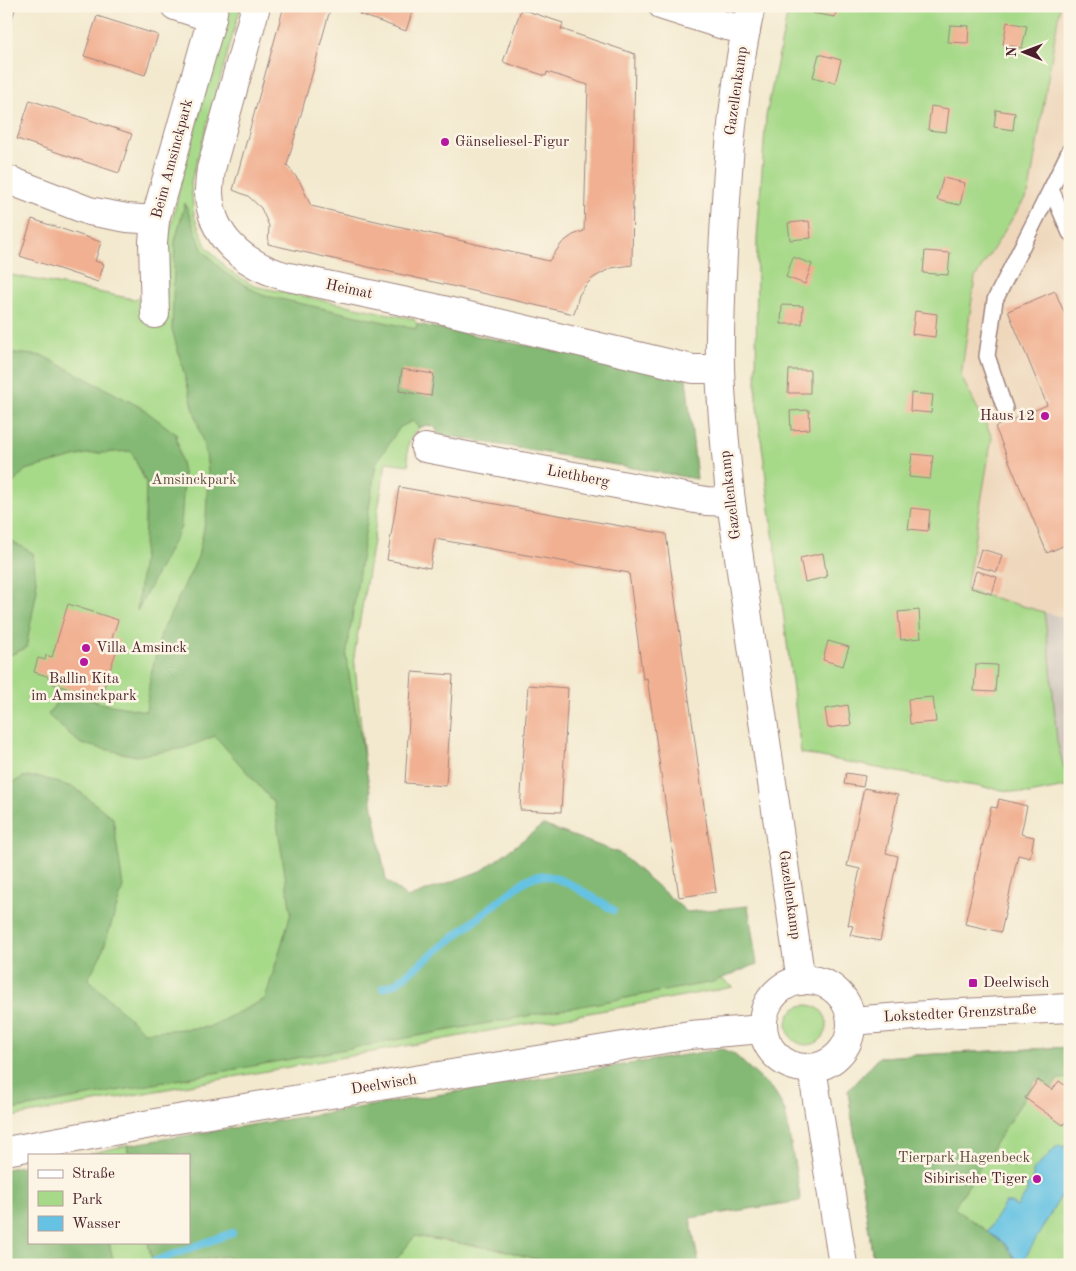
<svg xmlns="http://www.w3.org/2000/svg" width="1076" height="1271" viewBox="0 0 1076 1271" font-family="'Old Standard TT',serif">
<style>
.built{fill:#eed7bb}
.industrial{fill:#ccc2b9}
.green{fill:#a6d988;stroke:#787c5a}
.forest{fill:#84b974;stroke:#676c50}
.water{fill:#65c2e3;stroke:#587087}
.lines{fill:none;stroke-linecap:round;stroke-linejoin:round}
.stream{stroke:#65c2e3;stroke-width:8}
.building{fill:#f1b092}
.service-casing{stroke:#9e847d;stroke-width:18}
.minor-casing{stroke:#9e847d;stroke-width:30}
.tertiary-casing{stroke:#9e847d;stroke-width:30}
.service{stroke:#fff;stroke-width:15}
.minor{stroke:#fff;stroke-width:28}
.tertiary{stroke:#fff;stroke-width:28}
.poi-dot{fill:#b5179e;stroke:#fcf5e5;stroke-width:2}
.labels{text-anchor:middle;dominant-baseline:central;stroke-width:5;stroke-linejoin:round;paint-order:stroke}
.street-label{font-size:15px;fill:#4a1f2b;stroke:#fcf5e5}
.poi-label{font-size:15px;fill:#4a1f2b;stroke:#fcf5e5;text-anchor:start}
.park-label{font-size:15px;fill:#614e42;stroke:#fcf5e5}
</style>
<rect width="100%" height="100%" fill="#fcf5e5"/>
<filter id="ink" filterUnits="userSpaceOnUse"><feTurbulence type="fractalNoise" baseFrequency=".02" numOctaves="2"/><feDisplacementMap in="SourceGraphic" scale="10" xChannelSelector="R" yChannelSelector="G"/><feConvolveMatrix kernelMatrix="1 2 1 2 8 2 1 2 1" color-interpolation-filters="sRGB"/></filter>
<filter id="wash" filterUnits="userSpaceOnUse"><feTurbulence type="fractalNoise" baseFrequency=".0096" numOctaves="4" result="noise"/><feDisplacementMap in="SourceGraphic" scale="20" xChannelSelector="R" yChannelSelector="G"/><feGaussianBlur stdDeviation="1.12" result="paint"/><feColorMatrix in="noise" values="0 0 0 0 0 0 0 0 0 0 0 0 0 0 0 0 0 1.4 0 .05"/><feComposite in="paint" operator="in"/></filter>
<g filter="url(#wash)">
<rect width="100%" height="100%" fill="#f3e9cf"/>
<polygon class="built" points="1060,6 1070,6 1070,619 966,591 992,437 961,376 975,278 1029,192"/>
<polygon class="industrial" points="1044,612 1070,619 1070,780 1064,768 1057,742 1050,657"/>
<g class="green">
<path d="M227,6H241L191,182L194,216L206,246L228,270L254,286L414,319L417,324L399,405L419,428C407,439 406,450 409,465L386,462L354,656L386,979L544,857L733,987L6,1118V274L133,299L167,295L168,239L182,178L225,19Z"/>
<polygon points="789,6 1060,6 1029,192 975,278 961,376 992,437 966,590 1044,612 1050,657 1057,742 1064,768 1070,780 1070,786 1029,794 949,782 801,753 756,399 757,238 766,116"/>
<circle cx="807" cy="1025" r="20"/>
<polygon points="1070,1047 1070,1265 874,1265 848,1091 879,1057"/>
<polygon points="127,1145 129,1155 89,1154"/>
<polygon points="414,1236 503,1250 539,1260 540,1265 392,1265"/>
<polygon points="109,1242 148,1242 153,1265 114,1265"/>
<polygon points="226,1256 240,1265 168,1265"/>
</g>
<g class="forest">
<polygon points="185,203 202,249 225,273 262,295 416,329 417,324 686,377 697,479 443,435 438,433 435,427 426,425 419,428 413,421 400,427 376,463 346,657 386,880 407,898 483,870 543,825 619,853 687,912 748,906 757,964 713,982 6,1111 6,787 23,777 40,777 75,788 113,818 123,887 102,953 88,979 144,1032 209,1027 265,999 291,913 274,803 215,736 185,748 136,756 81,744 48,715 63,692 105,704 146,711 150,679 161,634 198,557 206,518 208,472 206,454 172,329 175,241"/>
<polygon points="6,352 43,356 142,408 176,434 184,478 181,527 137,611 144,548 146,483 131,451 86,454 25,470 6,491"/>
<polygon points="6,538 33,553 37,590 26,648 6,657"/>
<polygon points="1070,1047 1070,1078 1058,1079 1052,1088 1037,1078 954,1208 1004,1243 1016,1260 1022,1263 1022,1265 874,1265 848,1091 879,1057"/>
<polygon points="722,1049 734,1054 775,1092 785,1111 801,1201 690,1218 699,1265 540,1265 539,1260 503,1250 415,1236 392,1265 240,1265 226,1256 168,1265 153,1265 148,1242 189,1242 189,1155 129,1155 127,1145"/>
<polygon points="29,1165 29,1242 109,1242 114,1265 6,1265 6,1169"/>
</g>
<polygon class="water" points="1069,1142 1070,1185 1061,1196 1022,1263 1016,1260 1004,1243 987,1232 1005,1203 1011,1203 1017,1207 1027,1192 1027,1185 1033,1182 1033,1171 1058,1145 1064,1147"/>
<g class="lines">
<g class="stream">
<path d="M383,988L396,983L522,883C526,880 532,877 536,876C558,872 594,899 613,910"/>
<polyline points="153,1262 232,1233"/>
</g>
</g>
<g id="blocks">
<g class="building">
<polygon points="6,6 16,6 11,22 6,20"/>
<polygon points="284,6 331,6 287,165 300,182 311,206 549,261 562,243 573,235 584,231 588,85 547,72 546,76 503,62 521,9 563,23 561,29 635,54 632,265 611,268 593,278 585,286 579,295 574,314 268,244 269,226 261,208 248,196 233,190"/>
<polygon points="347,6 414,6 406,31 359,14 360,11"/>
<polygon points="813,6 837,6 835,17 812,13"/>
<polygon points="97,16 158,35 145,75 84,56"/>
<polygon points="1007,22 1027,26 1022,48 1003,44"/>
<polygon points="950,25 969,26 968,43 948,42"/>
<polygon points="819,54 841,60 835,83 813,77"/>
<polygon points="30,100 132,134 119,173 17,139"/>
<polygon points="931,106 949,109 946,132 928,130"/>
<polygon points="996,110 1015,113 1013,130 994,127"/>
<polygon points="943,178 965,183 960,205 937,200"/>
<polygon points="32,219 101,242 95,261 104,264 98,282 20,256"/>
<polygon points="809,221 811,238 790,240 788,223"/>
<polygon points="925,251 950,253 948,275 923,273"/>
<polygon points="793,257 812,264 805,284 786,277"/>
<polygon points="1055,291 1070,326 1070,543 1047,553 995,427 1047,405 1008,311"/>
<polygon points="782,305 803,306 802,324 781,324"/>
<polygon points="915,311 937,314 935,337 912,334"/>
<polygon points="402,369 434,374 431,396 399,391"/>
<polygon points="789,370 810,370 810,393 788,393"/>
<polygon points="911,393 933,395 931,413 910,411"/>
<polygon points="809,410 810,429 791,430 790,411"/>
<polygon points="912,454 933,456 930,479 909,477"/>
<polygon points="399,487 666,534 716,892 679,897 647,678 643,679 629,573 435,539 430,568 387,560"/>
<polygon points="911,508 930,510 928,531 908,529"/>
<polygon points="981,549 1002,555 997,572 976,566"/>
<polygon points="823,553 827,577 805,582 800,558"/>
<polygon points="976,571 997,577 992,594 971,588"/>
<polygon points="68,604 118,620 112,638 120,640 100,699 53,684 47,676 34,672 38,658 45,660 46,655 52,657"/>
<polygon points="919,610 921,638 901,640 898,612"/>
<polygon points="828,641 849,647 843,666 823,660"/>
<polygon points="976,664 997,665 995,692 974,691"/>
<polygon points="412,672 453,675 446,786 405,783"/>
<polygon points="528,685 568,688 561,812 520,810"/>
<polygon points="933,697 936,722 910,724 908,699"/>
<polygon points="848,705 851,725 828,728 825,709"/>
<polygon points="846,773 865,776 863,787 844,784"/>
<polygon points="864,788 898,795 886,853 898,856 880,941 850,935 853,926 848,925 860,869 847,866"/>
<polygon points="999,799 1027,806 1021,834 1034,837 1030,858 1018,855 1001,932 965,924 991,807 997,808"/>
<polygon points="1038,1080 1052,1090 1059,1081 1070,1089 1070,1116 1063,1125 1025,1098"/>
</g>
</g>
</g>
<g filter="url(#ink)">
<use href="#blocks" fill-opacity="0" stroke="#9e847d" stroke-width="1"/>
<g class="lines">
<defs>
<g id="service">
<polyline points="1070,150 1051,189 1070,233"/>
<polyline points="1005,409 987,356 995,300 1051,189"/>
</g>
<g id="minor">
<polyline points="175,6 212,18"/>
<path d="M256,6L211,169C210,177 209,185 209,193C211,238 244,264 284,276L435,308L693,369H720"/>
<polyline points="663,6 723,25 746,30"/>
<polyline points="6,179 89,211 127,218 155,220"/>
<polyline points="155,314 153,242 155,220 212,18 214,6"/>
<polyline points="425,448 706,501 731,502"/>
<polyline points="851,1021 940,1014 1070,1008"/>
<polyline points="6,1151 172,1120 690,1035 763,1029"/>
</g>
<g id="tertiary">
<path d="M751,6C735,76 729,146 725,217C722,268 719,319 720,369C722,414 726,458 731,502L801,981"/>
<circle cx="807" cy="1024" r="44"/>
<polyline points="812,1068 843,1265"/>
</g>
</defs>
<use href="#service" class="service-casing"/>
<use href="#minor" class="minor-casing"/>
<use href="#tertiary" class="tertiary-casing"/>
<use href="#service" class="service"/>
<use href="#minor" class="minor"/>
<use href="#tertiary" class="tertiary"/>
</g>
</g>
<g class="poi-dot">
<circle cx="445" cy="142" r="5"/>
<circle cx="1045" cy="416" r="5"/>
<circle cx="86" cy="648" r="5"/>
<circle cx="84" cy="662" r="5"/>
<rect x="968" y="978" width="10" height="10" rx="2.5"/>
<circle cx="1037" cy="1179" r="5"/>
</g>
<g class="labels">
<g class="street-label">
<text transform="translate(737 91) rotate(-82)">Gazellenkamp</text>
<text transform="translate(173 159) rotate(-75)">Beim Amsinckpark</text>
<text transform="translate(349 290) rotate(12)">Heimat</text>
<text transform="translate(578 477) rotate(11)">Liethberg</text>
<text transform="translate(731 495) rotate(-97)">Gazellenkamp</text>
<text transform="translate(789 895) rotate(82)">Gazellenkamp</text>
<text transform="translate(960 1014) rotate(-3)">Lokstedter Grenzstraße</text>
<text transform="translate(384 1085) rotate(-9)">Deelwisch</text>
</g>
<g class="poi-label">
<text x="455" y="142">Gänseliesel-Figur</text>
<text x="1035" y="416" text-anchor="end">Haus 12</text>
<text x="96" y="648">Villa Amsinck</text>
<text x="84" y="679" text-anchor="middle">Ballin Kita<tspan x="84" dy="17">im Amsinckpark</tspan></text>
<text x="983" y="983">Deelwisch</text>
<text x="1027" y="1179" text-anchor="end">Sibirische Tiger</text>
</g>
<g class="park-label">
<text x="194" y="480">Amsinckpark</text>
<text x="964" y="1158">Tierpark Hagenbeck</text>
</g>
</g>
<rect width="1076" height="1271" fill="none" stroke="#fcf5e5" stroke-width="25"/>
<rect x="28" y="1154" width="162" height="90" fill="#fcf5e5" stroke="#b59f9b"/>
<rect x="38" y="1170" width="25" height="8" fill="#ffffff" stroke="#b59f9b"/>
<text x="72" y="1178" font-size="15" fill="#4a1f2b">Straße</text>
<rect x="38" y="1191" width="25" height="15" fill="#a6d988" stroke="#b59f9b"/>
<text x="72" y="1204" font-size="15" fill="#4a1f2b">Park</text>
<rect x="38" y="1216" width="25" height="15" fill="#65c2e3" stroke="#b59f9b"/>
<text x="72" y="1228" font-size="15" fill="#4a1f2b">Wasser</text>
<g transform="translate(1024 52) rotate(271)" stroke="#fcf5e5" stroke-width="4" paint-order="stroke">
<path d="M0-4L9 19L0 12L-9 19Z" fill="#4a1f2b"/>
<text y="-8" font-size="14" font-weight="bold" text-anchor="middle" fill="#4a1f2b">N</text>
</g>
</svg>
